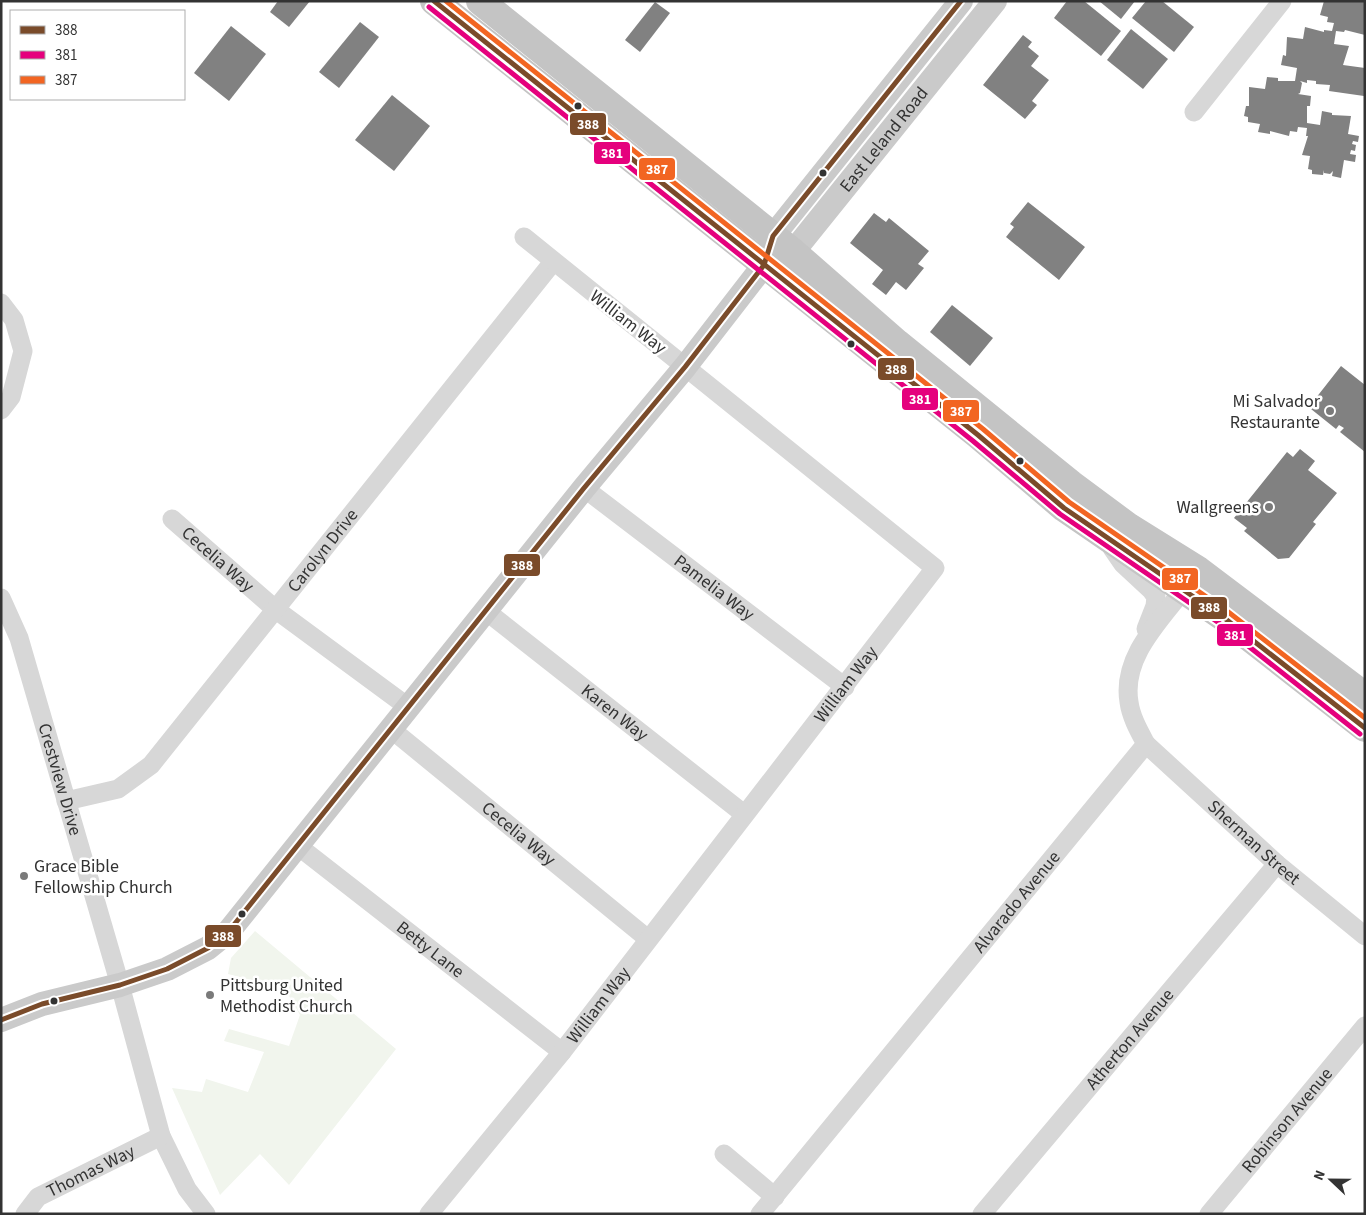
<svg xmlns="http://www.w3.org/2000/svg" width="1366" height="1215" viewBox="0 0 1366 1215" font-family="'Source Sans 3',sans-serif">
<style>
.green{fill:#f1f5ed}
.building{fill:#818181}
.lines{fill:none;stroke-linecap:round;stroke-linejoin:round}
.minor{stroke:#d7d7d7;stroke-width:19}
.major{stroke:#cacaca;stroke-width:24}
.highway{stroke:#c4c4c4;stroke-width:28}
.bus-1-casing{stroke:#fff;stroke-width:9}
.bus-2-casing{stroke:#fff;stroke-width:9}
.bus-3-casing{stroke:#fff;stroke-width:9}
.bus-1{stroke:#7a4b2a;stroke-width:5}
.bus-2{stroke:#e5007d;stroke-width:5}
.bus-3{stroke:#f26522;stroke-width:5}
.bus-dot{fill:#333;stroke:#fff;stroke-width:2}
.poi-dot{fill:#7a7a7a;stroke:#fff;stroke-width:2}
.labels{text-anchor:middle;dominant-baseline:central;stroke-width:5;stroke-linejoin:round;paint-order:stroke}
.street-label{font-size:18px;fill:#333;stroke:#fff}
.poi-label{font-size:18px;fill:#333;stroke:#fff;text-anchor:end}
.line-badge{stroke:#fff;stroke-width:2}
.badge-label{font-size:14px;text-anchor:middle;font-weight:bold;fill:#fff}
</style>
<rect width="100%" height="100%" fill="#fff"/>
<polygon class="green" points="255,931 396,1049 289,1185 260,1154 220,1195 172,1088 202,1092 206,1079 248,1092 264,1052 224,1041 229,1029 289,1046 300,1015 285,989 228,974 231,958"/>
<g class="building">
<polygon points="278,1 310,1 289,27 270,12"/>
<polygon points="1067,1 1084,1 1121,31 1101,56 1054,18"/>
<polygon points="1099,1 1135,1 1121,19"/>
<polygon points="1146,1 1162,1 1194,27 1174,52 1132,18"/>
<polygon points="1324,1 1365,1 1365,35 1345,30 1344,32 1336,31 1334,44 1349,46 1343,65 1365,68 1364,96 1329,91 1330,85 1316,84 1316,81 1307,80 1307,83 1300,81 1302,83 1300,93 1298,94 1311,96 1310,106 1307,106 1307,123 1320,125 1322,111 1332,113 1332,115 1351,116 1348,134 1359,136 1358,142 1353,141 1352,144 1356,145 1355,151 1351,150 1350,154 1356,155 1355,162 1344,160 1341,178 1332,176 1333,171 1330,174 1324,173 1324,170 1323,175 1312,174 1312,170 1308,169 1310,156 1302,155 1308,136 1306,136 1307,128 1298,127 1297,132 1290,131 1289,136 1270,131 1270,134 1258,132 1260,124 1248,122 1248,117 1244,116 1246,106 1249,106 1249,87 1265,89 1267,77 1278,78 1278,81 1295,81 1297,68 1281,65 1283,55 1286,56 1287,37 1303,39 1305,27 1324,32 1324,30 1332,31 1334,23 1327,22 1328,17 1320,15"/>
<polygon points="655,2 670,13 640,52 625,40"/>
<polygon points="360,22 379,37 339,88 319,72"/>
<polygon points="231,26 266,54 229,101 194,73"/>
<polygon points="1131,29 1168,59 1143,89 1107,60"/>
<polygon points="1023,35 1032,42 1028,47 1039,56 1031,66 1049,80 1032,101 1037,105 1025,119 983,85"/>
<polygon points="392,95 430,126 394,171 355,140"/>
<polygon points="1028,202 1085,247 1059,280 1006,237 1014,227 1010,224"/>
<polygon points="874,213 886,222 889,218 929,251 918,264 924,268 906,290 896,282 886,295 872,284 883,270 850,243"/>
<polygon points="952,305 993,338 970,366 930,332"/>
<polygon points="1341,366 1365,385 1365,452 1340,432 1344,428 1339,425 1336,429 1311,409 1314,405 1312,403"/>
<polygon points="1300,449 1315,461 1308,470 1337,493 1313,522 1316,524 1289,558 1278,559 1244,531 1247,528 1234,518 1287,452 1293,457"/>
</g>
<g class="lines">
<g class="minor">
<polyline points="1194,112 1282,1"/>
<polyline points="1,303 14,320 23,351 11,397 1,410"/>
<path id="s1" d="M584,488L845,687"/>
<path id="s2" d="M172,519L275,609L408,707"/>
<polyline points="1112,548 1123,564 1151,590 1156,597 1155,606 1146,629"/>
<path id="s3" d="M1,598L19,638L120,985L161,1136L187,1189L206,1214"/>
<path id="s4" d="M486,611L744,814"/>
<path id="s5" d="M391,729L648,939"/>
<path id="s6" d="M1146,744L1277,864L1365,936"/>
<path id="s7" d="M66,801L118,789L151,765L553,262"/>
<path id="s8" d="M298,846L562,1052"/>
<polyline points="724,1154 775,1197"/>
<path id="s9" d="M25,1214L38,1197L161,1136"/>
<path id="s10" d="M429,1214L562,1052L935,568L524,237"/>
<path id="s11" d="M760,1214L1146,744C1139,731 1131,717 1129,702C1121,654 1165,616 1190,581"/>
<path id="s12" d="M982,1214L1277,864"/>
<path id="s13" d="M1209,1214L1365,1026"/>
</g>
<g class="major">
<path id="s14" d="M777,259L793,252L995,1"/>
<polyline points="1,1020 42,1004 120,985 167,969 208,948 229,931 584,488 685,367 764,265 773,236 961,1"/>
</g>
<g class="highway">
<polyline points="434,1 978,435 1064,508 1223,617 1365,728"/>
<polyline points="480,1 793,252 897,343 1071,484 1129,527 1198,570 1365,696"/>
</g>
<defs>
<g id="bus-1">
<polyline points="434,1 978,435 1064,508 1223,617 1365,728"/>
<polyline points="1,1020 42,1004 120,985 167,969 208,948 229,931 584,488 685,367 764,265 773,236 961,1"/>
</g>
<polyline id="bus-2" points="429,7 973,441 1060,514 1219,623 1360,734"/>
<polyline id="bus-3" points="446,1 983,429 1069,502 1227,611 1365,718"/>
</defs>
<use href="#bus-1" class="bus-1-casing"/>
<use href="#bus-2" class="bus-2-casing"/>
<use href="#bus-3" class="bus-3-casing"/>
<use href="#bus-1" class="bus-1"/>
<use href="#bus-2" class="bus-2"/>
<use href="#bus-3" class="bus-3"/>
</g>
<g class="bus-dot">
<circle cx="578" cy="106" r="4.5"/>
<circle cx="823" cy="173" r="4.5"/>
<circle cx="851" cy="344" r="4.5"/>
<circle cx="1020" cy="461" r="4.5"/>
<circle cx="242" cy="914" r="4.5"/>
<circle cx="54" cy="1001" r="4.5"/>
</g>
<g class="poi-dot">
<circle cx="1330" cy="411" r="5"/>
<circle cx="1269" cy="507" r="5"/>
<circle cx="24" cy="876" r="5"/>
<circle cx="210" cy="995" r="5"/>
</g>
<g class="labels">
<g class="street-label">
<text stroke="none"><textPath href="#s14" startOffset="162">East Leland Road</textPath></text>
<text transform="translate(628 322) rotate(38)">William Way</text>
<text stroke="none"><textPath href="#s7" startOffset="369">Carolyn Drive</textPath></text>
<text stroke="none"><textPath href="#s2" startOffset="61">Cecelia Way</textPath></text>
<text stroke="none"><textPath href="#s1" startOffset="164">Pamelia Way</textPath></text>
<text stroke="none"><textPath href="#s10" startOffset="674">William Way</textPath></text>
<text stroke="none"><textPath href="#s4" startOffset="164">Karen Way</textPath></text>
<text stroke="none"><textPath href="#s3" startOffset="191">Crestview Drive</textPath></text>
<text stroke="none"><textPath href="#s5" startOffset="165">Cecelia Way</textPath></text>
<text stroke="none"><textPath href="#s6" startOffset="146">Sherman Street</textPath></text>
<text stroke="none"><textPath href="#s11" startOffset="404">Alvarado Avenue</textPath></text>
<text stroke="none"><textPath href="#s8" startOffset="168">Betty Lane</textPath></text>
<text stroke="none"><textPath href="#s10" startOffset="269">William Way</textPath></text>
<text stroke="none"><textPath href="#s12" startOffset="229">Atherton Avenue</textPath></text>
<text stroke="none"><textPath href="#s13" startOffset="122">Robinson Avenue</textPath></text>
<text stroke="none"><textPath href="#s9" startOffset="80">Thomas Way</textPath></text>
</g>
<g class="poi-label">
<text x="1320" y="401">Mi Salvador<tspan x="1320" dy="21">Restaurante</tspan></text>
<text x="1259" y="507">Wallgreens</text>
<text x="34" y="866" text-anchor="start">Grace Bible<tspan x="34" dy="21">Fellowship Church</tspan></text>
<text x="220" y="985" text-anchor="start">Pittsburg United<tspan x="220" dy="21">Methodist Church</tspan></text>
</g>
</g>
<g class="line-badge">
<rect x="569" y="112" width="38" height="24" rx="5" fill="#7a4b2a"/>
<rect x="593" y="141" width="38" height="24" rx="5" fill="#e5007d"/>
<rect x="638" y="157" width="38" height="24" rx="5" fill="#f26522"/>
<rect x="877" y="357" width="38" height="24" rx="5" fill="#7a4b2a"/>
<rect x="901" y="387" width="38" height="24" rx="5" fill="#e5007d"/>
<rect x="942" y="399" width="38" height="24" rx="5" fill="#f26522"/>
<rect x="503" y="553" width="38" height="24" rx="5" fill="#7a4b2a"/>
<rect x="1161" y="567" width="38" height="24" rx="5" fill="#f26522"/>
<rect x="1190" y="596" width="38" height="24" rx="5" fill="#7a4b2a"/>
<rect x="1216" y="623" width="38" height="24" rx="5" fill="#e5007d"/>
<rect x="204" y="924" width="38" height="24" rx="5" fill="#7a4b2a"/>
</g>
<g class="badge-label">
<text x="588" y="129">388</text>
<text x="612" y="158">381</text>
<text x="657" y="174">387</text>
<text x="896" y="374">388</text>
<text x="920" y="404">381</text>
<text x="961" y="416">387</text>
<text x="522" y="570">388</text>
<text x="1180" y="583">387</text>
<text x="1209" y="612">388</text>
<text x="1235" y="640">381</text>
<text x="223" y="941">388</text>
</g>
<rect width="1366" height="1215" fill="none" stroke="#333333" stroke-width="5"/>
<rect x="10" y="10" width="175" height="90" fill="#ffffff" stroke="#adadad"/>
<rect x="20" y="26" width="25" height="8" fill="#7a4b2a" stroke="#adadad"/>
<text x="55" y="35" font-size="15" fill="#333333">388</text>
<rect x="20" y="51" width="25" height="8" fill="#e5007d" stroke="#adadad"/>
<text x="55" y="60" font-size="15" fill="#333333">381</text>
<rect x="20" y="76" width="25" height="8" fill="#f26522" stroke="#adadad"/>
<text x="55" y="85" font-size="15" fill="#333333">387</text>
<g transform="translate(1331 1180) rotate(292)" stroke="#ffffff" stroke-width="4" paint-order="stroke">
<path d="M0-4L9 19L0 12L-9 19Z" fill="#333333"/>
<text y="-8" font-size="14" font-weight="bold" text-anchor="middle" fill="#333333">N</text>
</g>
</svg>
